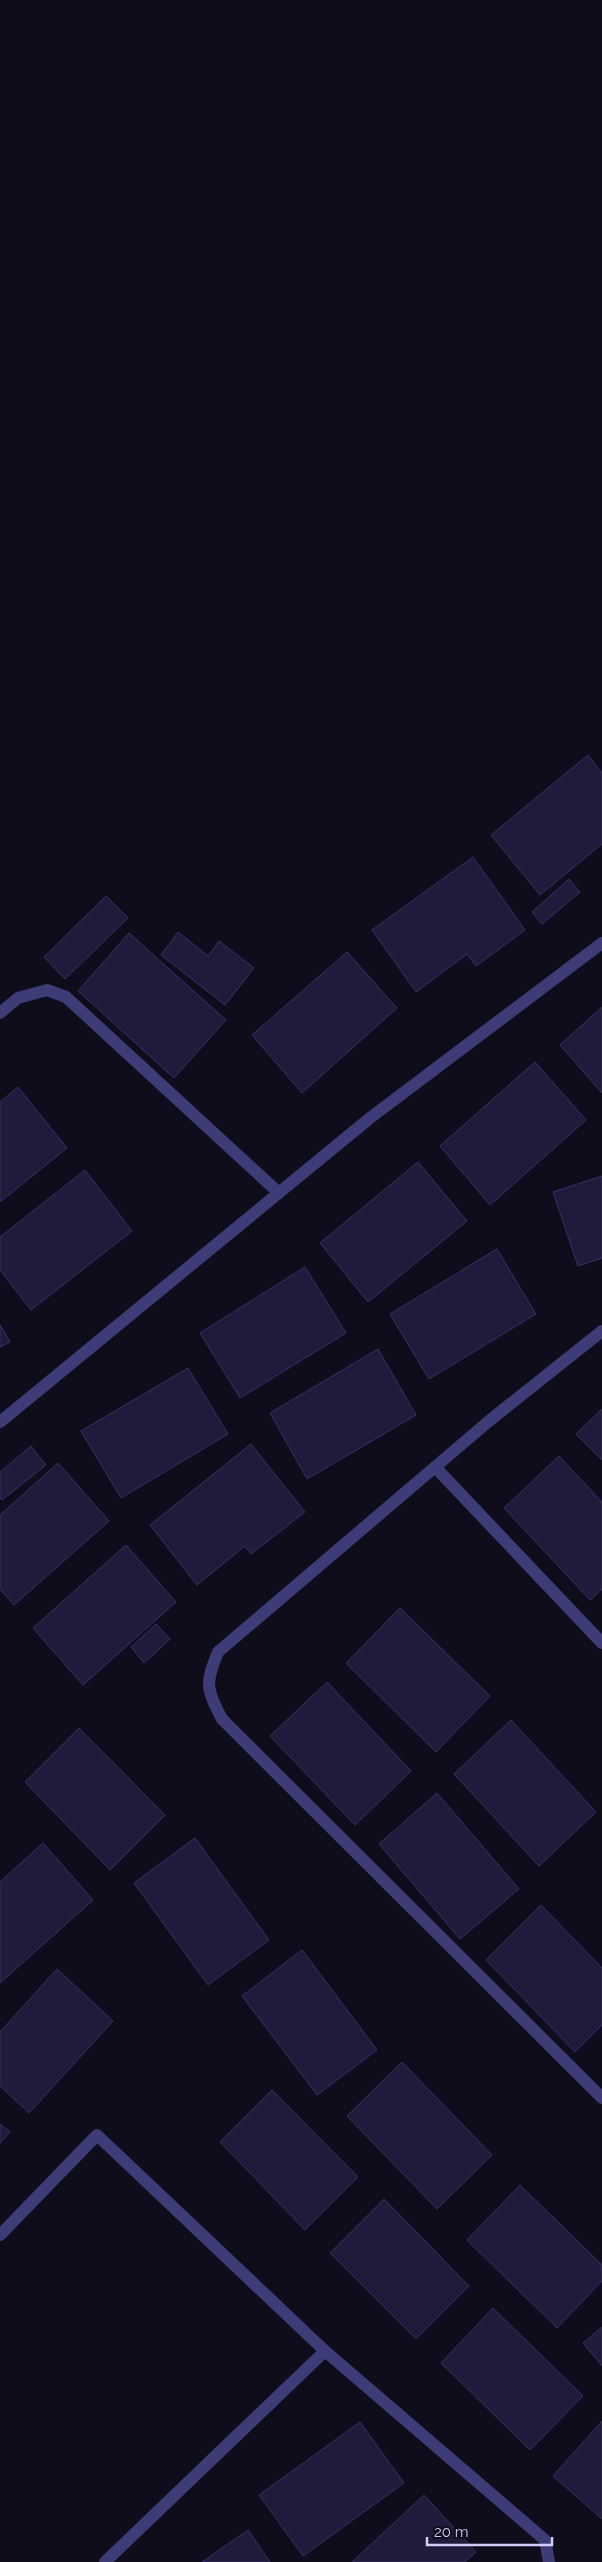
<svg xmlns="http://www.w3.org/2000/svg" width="602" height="2562" viewBox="0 0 602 2562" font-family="Raleway,sans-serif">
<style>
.building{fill:#211b3b;stroke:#392f65}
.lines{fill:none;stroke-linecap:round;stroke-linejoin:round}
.street{stroke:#3e3c76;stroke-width:12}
</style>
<rect width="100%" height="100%" fill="#0f0d1c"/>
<g class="building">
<polygon points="588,755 602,773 602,844 540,895 491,835"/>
<polygon points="473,857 525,930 476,966 467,954 416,992 372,930"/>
<polygon points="569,879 580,892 542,924 532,912"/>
<polygon points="106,896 128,918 65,979 44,957"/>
<polygon points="178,932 208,956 219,941 254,968 225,1005 161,955"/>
<polygon points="129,933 226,1020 174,1078 78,991"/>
<polygon points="347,952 397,1008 302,1093 252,1035"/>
<polygon points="602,1007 602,1093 560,1045"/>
<polygon points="535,1062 586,1120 490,1205 440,1146"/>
<polygon points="18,1087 67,1148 0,1202 0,1102"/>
<polygon points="418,1162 467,1221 368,1302 320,1243"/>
<polygon points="85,1170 132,1231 31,1310 0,1270 0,1237"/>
<polygon points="602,1176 602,1258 578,1266 553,1192"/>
<polygon points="497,1249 536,1314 429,1379 390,1314"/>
<polygon points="305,1267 346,1333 240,1398 200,1333"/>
<polygon points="0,1325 10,1342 0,1347"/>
<polygon points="378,1349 416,1415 307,1479 270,1413"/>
<polygon points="188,1368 228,1434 121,1498 81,1431"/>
<polygon points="602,1409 602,1460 576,1434"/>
<polygon points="251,1444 305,1512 251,1554 245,1546 197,1585 150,1525"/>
<polygon points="31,1446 46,1465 2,1500 0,1498 0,1472"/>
<polygon points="559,1456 602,1502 602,1589 590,1600 504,1508"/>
<polygon points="58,1463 109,1521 14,1605 0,1589 0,1515"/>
<polygon points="126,1545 176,1602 83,1685 33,1628"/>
<polygon points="400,1608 490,1696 436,1752 346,1663"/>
<polygon points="156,1624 170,1639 144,1663 131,1647"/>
<polygon points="327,1682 411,1771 355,1825 270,1736"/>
<polygon points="511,1720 596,1812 539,1866 454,1774"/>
<polygon points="79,1728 165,1815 110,1870 25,1782"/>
<polygon points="437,1793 519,1889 460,1939 379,1844"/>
<polygon points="195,1838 269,1940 208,1985 134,1883"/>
<polygon points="43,1843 93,1900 0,1983 0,1882"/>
<polygon points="541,1905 602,1968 602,2025 575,2052 486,1960"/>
<polygon points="302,1950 377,2050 317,2095 242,1996"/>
<polygon points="57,1969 113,2021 29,2113 0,2086 0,2032"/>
<polygon points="402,2062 492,2155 437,2209 347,2116"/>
<polygon points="272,2090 358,2177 305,2230 220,2142"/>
<polygon points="0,2124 10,2132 0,2143"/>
<polygon points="520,2185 602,2265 602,2281 557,2328 467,2240"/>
<polygon points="384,2199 469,2286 416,2339 330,2253"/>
<polygon points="493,2308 583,2396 530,2450 441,2363"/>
<polygon points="602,2327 602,2366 583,2343"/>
<polygon points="602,2421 602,2519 553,2476"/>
<polygon points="360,2422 404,2483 303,2556 259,2495"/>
<polygon points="424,2495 476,2552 465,2562 352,2562"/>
<polygon points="248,2530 270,2562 202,2562"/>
</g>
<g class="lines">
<g class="street">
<polyline points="0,1013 18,998 47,990 66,997 279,1193"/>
<path d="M602,1331L489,1421L218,1652C205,1684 206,1688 222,1719L602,2098"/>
<polyline points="0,1422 370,1118 602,943"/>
<polyline points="435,1467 602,1643"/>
<polyline points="0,2235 97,2135 325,2351 545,2540 549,2562"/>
<polyline points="105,2562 325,2351"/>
</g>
</g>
<path d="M427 2537v8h125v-8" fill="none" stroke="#d1cdfa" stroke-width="2.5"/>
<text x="434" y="2537" font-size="15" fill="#d1cdfa" stroke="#0f0d1c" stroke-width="4" paint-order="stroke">20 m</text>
</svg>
